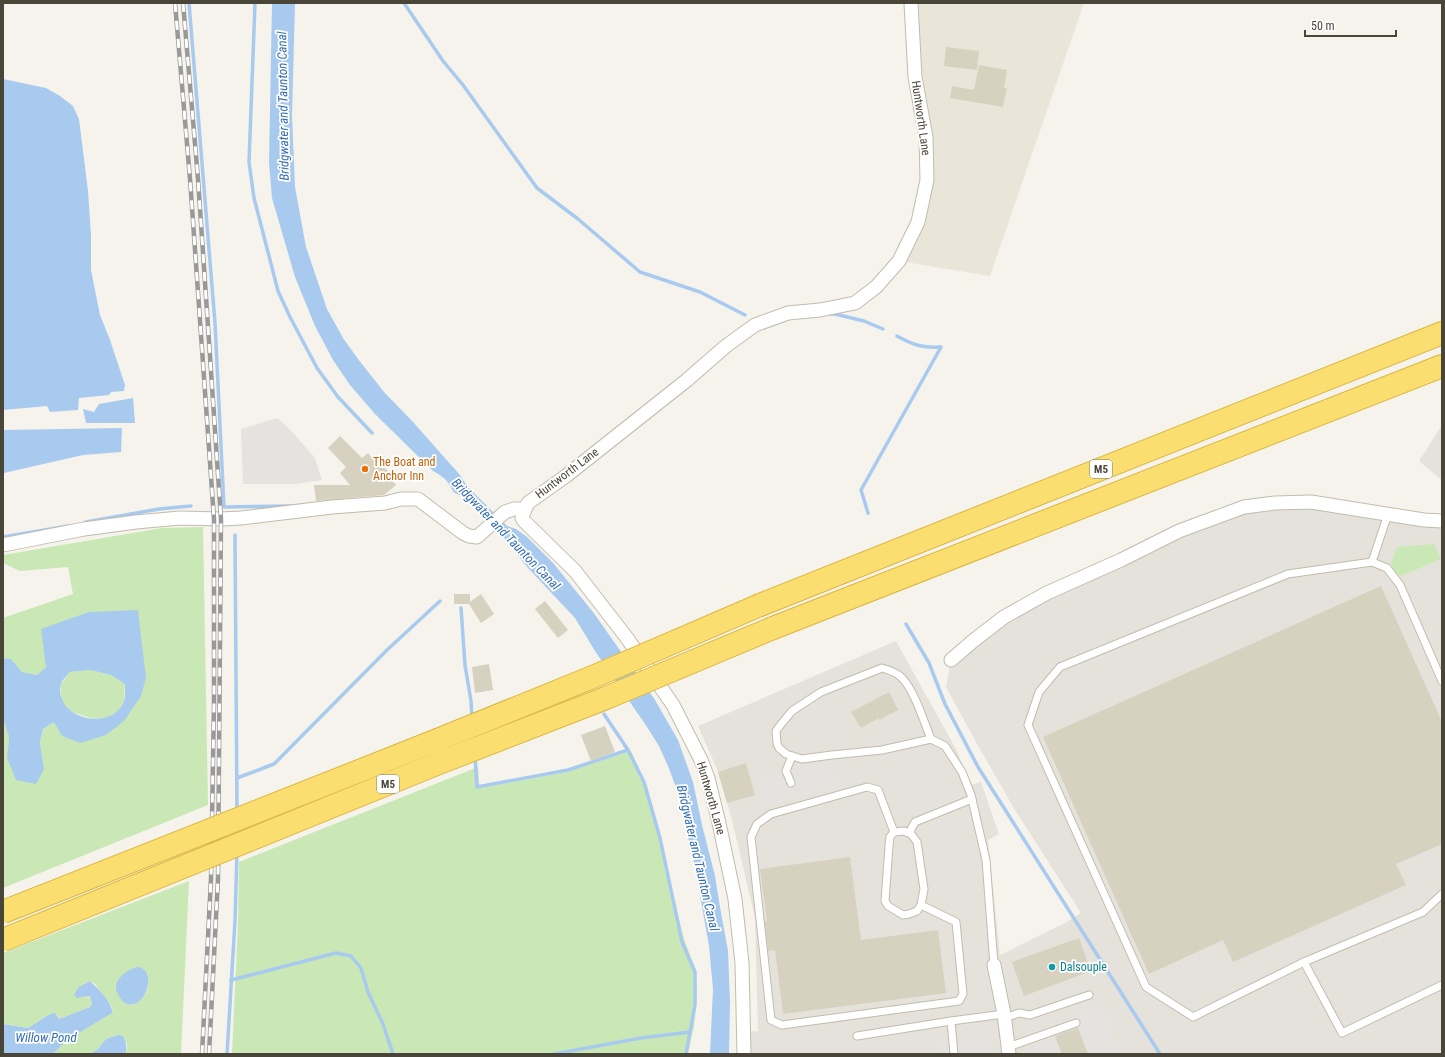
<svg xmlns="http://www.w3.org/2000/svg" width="1445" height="1057" viewBox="0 0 1445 1057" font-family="'Roboto Condensed',sans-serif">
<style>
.residential{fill:#e9e6d9}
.industrial{fill:#e5e2dc}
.green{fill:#cae8b5;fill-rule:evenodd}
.parking{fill:#e4e3df}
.water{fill:#a9caef;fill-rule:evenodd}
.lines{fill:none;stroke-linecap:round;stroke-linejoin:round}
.stream{stroke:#a9caef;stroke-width:3.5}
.building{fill:#d7d1c0}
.service-casing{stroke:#c1bcad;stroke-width:9}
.minor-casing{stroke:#c1bcad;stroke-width:15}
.motorway-casing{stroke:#dbb53f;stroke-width:24}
.service{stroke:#fff;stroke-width:7}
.minor{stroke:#fff;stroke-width:13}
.motorway{stroke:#fade70;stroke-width:22}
.rail-casing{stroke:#999;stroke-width:4.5}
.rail{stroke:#fff;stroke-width:3;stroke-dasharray:9;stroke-linecap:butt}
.motorway-bridge-casing{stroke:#dbb53f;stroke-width:24;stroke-linecap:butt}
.motorway-bridge{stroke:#fade70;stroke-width:22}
.food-dot{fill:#e8710a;stroke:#fff;stroke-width:1.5}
.culture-dot{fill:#0f9aa8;stroke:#fff;stroke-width:1.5}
.labels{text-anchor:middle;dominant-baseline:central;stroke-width:3.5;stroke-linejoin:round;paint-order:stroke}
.shield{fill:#fff;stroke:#807d74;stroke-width:1}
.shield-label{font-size:11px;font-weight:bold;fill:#494539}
.street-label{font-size:12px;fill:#494539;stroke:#fff}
.food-label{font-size:12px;fill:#c56008;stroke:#fff;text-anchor:start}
.culture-label{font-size:12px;fill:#0d838f;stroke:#fff;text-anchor:start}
.water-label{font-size:13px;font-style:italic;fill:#336db4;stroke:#fff}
</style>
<rect width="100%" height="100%" fill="#f5f3eb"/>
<polygon class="residential" points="911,3 1084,3 990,276 899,261 927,180"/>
<g class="industrial">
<polygon points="1442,425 1442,480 1419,461"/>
<polygon points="1275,503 1442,521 1442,1054 744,1054 744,1032 758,1031 755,918 732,820 717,769 698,726 896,641 956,749 972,785 981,782 999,834 988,840 1000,955 1065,923 1081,913 1015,810 977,744 946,687 951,660 1004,617 1179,531"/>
</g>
<g class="green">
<polygon points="203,527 208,805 3,888 3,718 9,737 7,758 44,769 40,742 43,729 54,722 124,721 138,610 46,667 37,675 22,672 11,659 3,658 3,618 73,594 68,567 20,571 3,563 3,555 162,528"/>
<polygon points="1434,544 1441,559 1401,576 1394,572 1391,563 1397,547"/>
<polygon points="90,670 111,675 125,684 124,701 118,711 108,717 94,719 71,712 61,701 61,684 70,672"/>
<polygon points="631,751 645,782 653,808 666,858 670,882 684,939 696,971 697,995 694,1026 688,1054 232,1054 238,922 239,862 478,767 479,783 481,788 567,772"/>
<path d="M189,881L181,1054H126L127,1044L123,1036L106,1039C101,1045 96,1053 88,1054C83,1054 82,1052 78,1054H53L67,1040L113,1009L95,984L89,981L83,984L84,996H87L91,999L92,1003L90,1007L59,1019L57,1015C44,1013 39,1022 29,1028L3,1024V953ZM148,974C149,990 147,997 133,1005L124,1003L115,988Z"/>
</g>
<g class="parking">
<polygon points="277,418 287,426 315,458 322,480 296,484 243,484 241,429"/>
<polygon points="830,760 839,784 766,807 757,782"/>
<polygon points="1102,1006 1118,1054 1088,1054 1073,1015"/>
<polygon points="1052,1036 1060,1054 1025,1054 1024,1049"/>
<polygon points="937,1042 990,1042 991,1054 938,1054"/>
</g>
<g class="water">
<path d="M272,3H295L292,115L295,187L306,247L327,309L343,338L358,359L384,392L413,422L460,475L467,486L507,526L516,529L527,537L553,563L593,612L655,700L678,740L693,782L702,825L715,876L720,907L728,951L730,1002L729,1054H710L713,989L709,946L695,867L677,790L668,766L659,746L647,727L595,651L575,618L528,568L490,520L460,495C452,493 453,490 449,484C445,478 439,474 433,471L375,414L350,385L333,360L315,326L295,277L272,198L269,163Z"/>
<polygon points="3,79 46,88 60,96 73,106 79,119 88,191 91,235 91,270 100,315 110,340 125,385 124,391 111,392 109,395 79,398 78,410 50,412 47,406 3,410"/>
<polygon points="133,398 135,423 86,423 83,409 94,412 99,404"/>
<polygon points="122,428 121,452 83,455 4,473 3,472 3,430"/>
<path d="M138,610L146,678L141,696L124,721L106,735L80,743L62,736L54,722L43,729L40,742L44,769L36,784L16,780L7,758L9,737L3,718V658L11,659L22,672L37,675L46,667L41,629L89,612ZM90,670L111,675L125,684C125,690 126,698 123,703C110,732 53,718 61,684C62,680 68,675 70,672Z"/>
<path d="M138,967C158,969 146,1010 127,1004C123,1003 122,1000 120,998C118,994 115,990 116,986C117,977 130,968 138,967Z"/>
<path d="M89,981C96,985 114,1005 112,1013L67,1040L53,1054H3V1024L28,1028C38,1023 44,1015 55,1013L59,1019L90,1007L92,1003L90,997L87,996L77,998L74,995L78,988Z"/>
<path d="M118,1035L123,1036C127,1042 126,1047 126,1054H89L97,1050L106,1039Z"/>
</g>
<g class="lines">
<g class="stream">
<polyline points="189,3 215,323 224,507 290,506"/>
<polyline points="255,3 249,162 254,198 278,291 290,317 317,368 338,397 372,433"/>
<polyline points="404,3 443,61 463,85 537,188 578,219 640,272 700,292 745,315"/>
<polyline points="831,314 835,314 864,321 883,329"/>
<path d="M868,513L861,490L941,347C922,348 913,345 897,336"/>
<polyline points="86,522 159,509 191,506"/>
<polyline points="235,535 237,812"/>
<polyline points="3,537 68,526"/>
<polyline points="461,608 465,665 471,701 472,718"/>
<polyline points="906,624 929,663 945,704 978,767 1160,1054"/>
<polyline points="604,714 628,750 644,782 660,838 682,942 695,972 695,1005 686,1054"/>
<polyline points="475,756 477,787 568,770 628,750"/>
<polyline points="237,778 274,764 387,650 440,601"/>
<polyline points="231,980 336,953 351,956 361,968 368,992 383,1024 393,1054"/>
<polyline points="227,1054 235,921 237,852"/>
<polyline points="554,1054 641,1038 690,1032"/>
</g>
</g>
<g class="building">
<polygon points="946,47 979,51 977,70 944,66"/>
<polygon points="979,65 1007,70 1004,88 1007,88 1003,107 950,98 952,86 974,90"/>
<polygon points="340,436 362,458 368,453 373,459 374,457 388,471 386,473 396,485 384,495 316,501 314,485 350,485 340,473 346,467 328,448"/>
<polygon points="1381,586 1442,722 1442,844 1396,864 1406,885 1233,962 1223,940 1149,974 1043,737"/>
<polygon points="454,594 470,594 470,602 481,594 494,614 481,623 469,604 454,604"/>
<polygon points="545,601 568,630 558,638 535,609"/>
<polygon points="489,664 493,690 475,693 472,667"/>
<polygon points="889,692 898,710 879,720 879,718 861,728 851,712"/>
<polygon points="605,726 615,752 591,761 581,735"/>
<polygon points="746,763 755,795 727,803 718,772"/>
<polygon points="850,857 861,940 938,930 946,993 783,1014 775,950 768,951 765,921 767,921 760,869"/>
<polygon points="1079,938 1091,971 1024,996 1012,962"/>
<polygon points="1078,1028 1088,1054 1062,1054 1055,1036"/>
</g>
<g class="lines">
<defs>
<g id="service">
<polyline points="1372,562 1388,514"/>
<polyline points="1442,681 1400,585 1387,568 1372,562 1288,574 1060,667 1039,692 1028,725 1146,987 1193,1017 1304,962 1423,912 1442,894"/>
<path d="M931,739C924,722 914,689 901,677C896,672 889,670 882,668L821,692L792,711L782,723L776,731L777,743L779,748L786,754L802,759L832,755L882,750L931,739L945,746L962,772L971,795L986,860L994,965"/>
<polyline points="791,783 786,771 792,756"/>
<polygon points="904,831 911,834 917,842 924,889 921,905 917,911 909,914 903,915 888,906 885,901 889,846 890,837 894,832"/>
<polyline points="894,832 878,790 867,787 771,814 757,824 751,837 771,1020 782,1025 959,1001 963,994 956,922 921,905"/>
<polyline points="909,833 915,822 972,799"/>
<polyline points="1304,962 1342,1033 1442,985"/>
<polyline points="1005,1018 1019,1013 1030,1015 1089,995"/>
<polyline points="857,1036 951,1021"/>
<polyline points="1008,1047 1076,1023"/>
<polyline points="954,1054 951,1021 1004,1014"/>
</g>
<g id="minor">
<polyline points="3,545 84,529 136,522 180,518 221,519 241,518 332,507 385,503 401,499 418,499 463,533 469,536 477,537 505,512 514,509 524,509"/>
<polyline points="951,660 973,641 1004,617 1047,593 1121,560 1179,531 1244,507 1275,503 1311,502 1424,520 1442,521"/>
<polyline points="994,965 1004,1014 1009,1054"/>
<polyline points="744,1054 742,963 735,899 719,823 708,778 701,760 673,705 627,638 575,571 525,522 522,518 523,514 528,503 566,476 687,380 726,346 755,325 788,313 820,310 855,303 876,287 899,261 918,222 927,180 926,137 915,77 911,3"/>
</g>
<g id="motorway">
<polyline points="760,605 1442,333"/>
<polyline points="773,628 1442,366"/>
</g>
</defs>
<use href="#service" class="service-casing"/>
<use href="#minor" class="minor-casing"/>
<use href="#motorway" class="motorway-casing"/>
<use href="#service" class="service"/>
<use href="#minor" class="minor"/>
<use href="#motorway" class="motorway"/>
<defs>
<g id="rail">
<polyline points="175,3 190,179 214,519 214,703 211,879 202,1054"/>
<polyline points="183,3 198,179 221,519 218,879 209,1054"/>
</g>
</defs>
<use href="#rail" class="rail-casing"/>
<use href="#rail" class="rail"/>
<defs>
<g id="motorway-bridge">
<polyline points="3,912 435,741 595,676 760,605"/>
<polyline points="3,940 439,763 606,698 773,628"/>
</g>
</defs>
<use href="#motorway-bridge" class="motorway-bridge-casing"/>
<use href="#motorway-bridge" class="motorway-bridge"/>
</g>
<circle class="food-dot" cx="365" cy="469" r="4"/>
<circle class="culture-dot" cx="1052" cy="967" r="4"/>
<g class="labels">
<g class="shield">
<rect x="1090" y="460" width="22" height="18" rx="3"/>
<rect x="377" y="775" width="22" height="18" rx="3"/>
</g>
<g class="shield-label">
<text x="1101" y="469">M5</text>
<text x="388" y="784">M5</text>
</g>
<g class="street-label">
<text transform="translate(921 118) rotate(82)">Huntworth Lane</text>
<text transform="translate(567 473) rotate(-37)">Huntworth Lane</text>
<text transform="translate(711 798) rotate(74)">Huntworth Lane</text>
</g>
<g class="food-label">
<text x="373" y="462">The Boat and<tspan x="373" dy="14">Anchor Inn</tspan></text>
</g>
<g class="culture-label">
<text x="1060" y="967">Dalsouple</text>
</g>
<g class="water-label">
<text transform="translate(283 106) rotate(-91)">Bridgwater and Taunton Canal</text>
<text transform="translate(506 534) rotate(46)">Bridgwater and Taunton Canal</text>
<text transform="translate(698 858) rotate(77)">Bridgwater and Taunton Canal</text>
<text x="46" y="1037">Willow Pond</text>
</g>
</g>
<rect width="1445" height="1057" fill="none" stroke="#494539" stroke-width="8"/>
<path d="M1305 30v6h91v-6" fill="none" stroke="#494539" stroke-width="2"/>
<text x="1311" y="30" font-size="12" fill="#494539" stroke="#ffffff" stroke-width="3" paint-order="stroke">50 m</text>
</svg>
